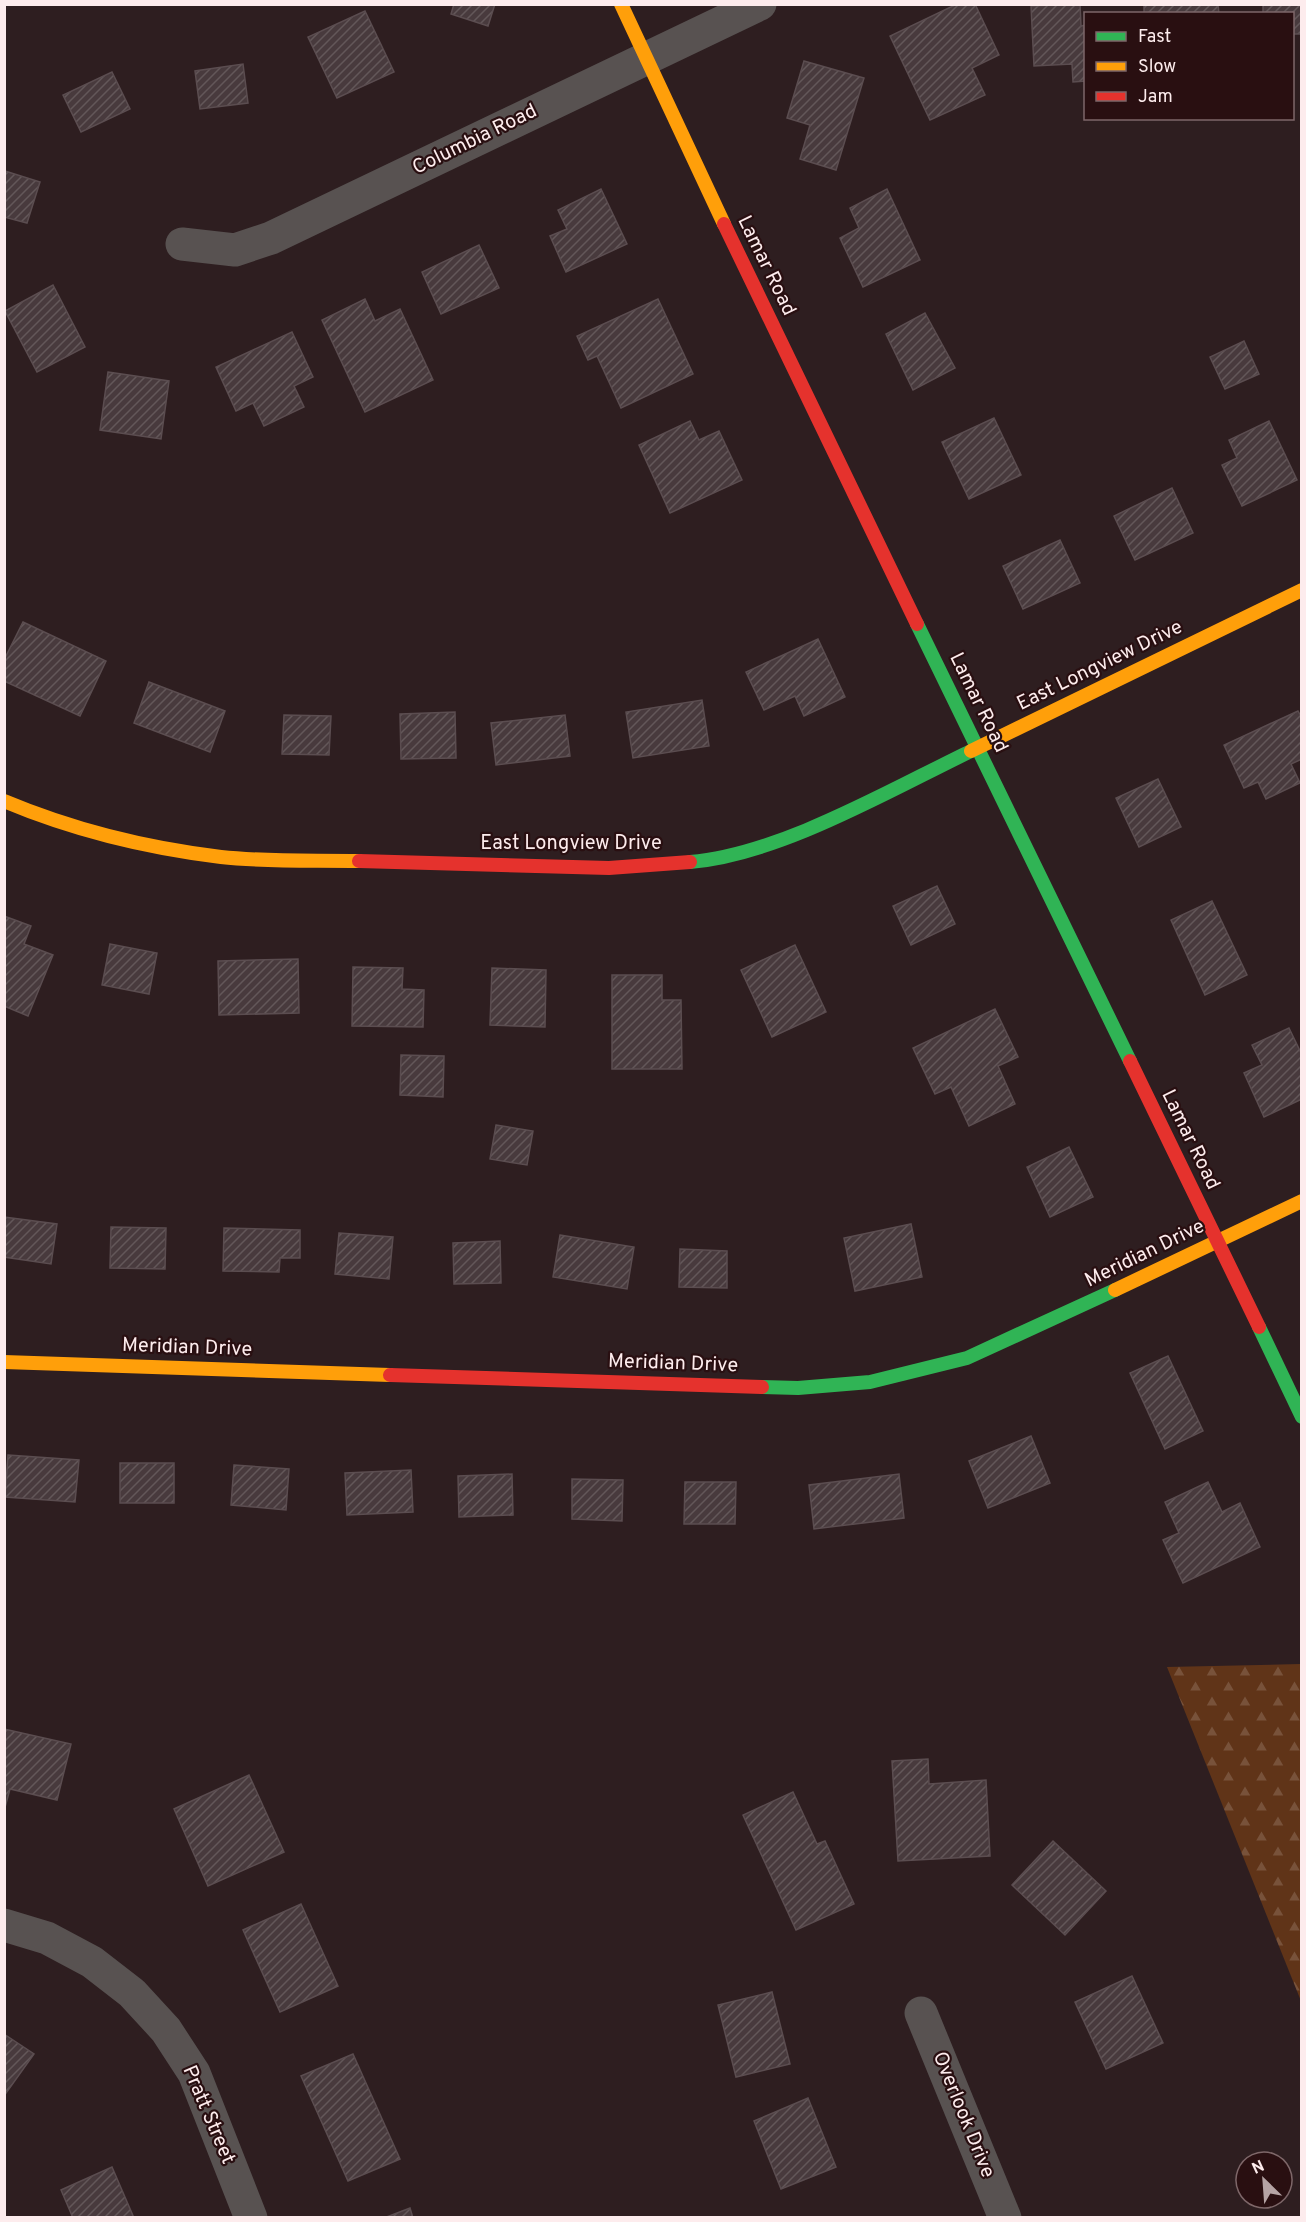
<svg xmlns="http://www.w3.org/2000/svg" width="1306" height="2222" viewBox="0 0 1306 2222" font-family="Overpass,sans-serif">
<style>
.forest{fill:url(#forest-firs)}
.building{fill:url(#building-hatch);stroke:#5b4d50;stroke-width:1.5}
.lines{fill:none;stroke-linecap:round;stroke-linejoin:round}
.street{stroke:#585251;stroke-width:33}
.fast{stroke:#30b455;stroke-width:14}
.slow{stroke:#ff9f0a;stroke-width:14}
.jam{stroke:#e5322d;stroke-width:14}
.labels{text-anchor:middle;dominant-baseline:central;stroke-width:4.5;stroke-linejoin:round;paint-order:stroke}
.street-label{font-size:20px;fill:#fdeced;stroke:#290f11}
</style>
<defs>
<pattern id="forest-firs" width="22" height="20" patternUnits="userSpaceOnUse" patternTransform="scale(1.5)"><rect width="22" height="20" fill="#603418"/><path d="M5 1l3.5 6h-7zM16 11l3.5 6h-7z" fill="#78523a"/></pattern>
<pattern id="building-hatch" width="6" height="6" patternUnits="userSpaceOnUse" patternTransform="scale(1.5)"><rect width="6" height="6" fill="#483a3d"/><path d="M-1 1l2-2M0 6l6-6M5 7l2-2" fill="none" stroke="#635759"/></pattern>
</defs>
<rect width="100%" height="100%" fill="#2e1e20"/>
<polygon class="forest" points="1301,1664 1302,1664 1301,2001 1167,1667"/>
<g class="building">
<polygon points="454,4 495,4 488,26 451,14"/>
<polygon points="957,4 975,4 999,55 972,68 985,95 930,120 890,36"/>
<polygon points="1080,4 1081,26 1086,25 1086,81 1073,82 1072,64 1034,66 1031,6"/>
<polygon points="1144,4 1218,4 1219,14 1144,14"/>
<polygon points="1263,4 1302,4 1302,34 1292,34 1292,14 1263,14"/>
<polygon points="365,11 394,72 337,98 308,37"/>
<polygon points="804,61 864,78 836,170 800,159 810,125 787,118"/>
<polygon points="243,64 248,103 200,109 195,71"/>
<polygon points="112,72 130,109 81,132 63,95"/>
<polygon points="5,171 40,182 27,223 4,217"/>
<polygon points="601,189 627,244 566,272 550,236 567,229 558,210"/>
<polygon points="887,189 920,260 863,287 840,238 859,228 850,208"/>
<polygon points="479,245 499,288 441,314 422,272"/>
<polygon points="53,285 85,347 37,372 5,311"/>
<polygon points="365,299 375,321 400,309 433,380 365,412 322,320"/>
<polygon points="658,299 693,374 621,408 597,356 588,360 577,336"/>
<polygon points="925,313 955,368 913,390 886,334"/>
<polygon points="292,332 313,377 294,386 304,407 264,426 253,403 236,411 216,367"/>
<polygon points="1244,341 1259,374 1225,389 1210,357"/>
<polygon points="108,372 169,381 161,439 100,430"/>
<polygon points="994,418 1021,475 969,499 942,442"/>
<polygon points="690,421 699,440 719,431 742,480 670,513 639,445"/>
<polygon points="1269,421 1297,480 1242,506 1222,465 1237,458 1229,440"/>
<polygon points="1172,488 1193,533 1135,560 1114,516"/>
<polygon points="1060,540 1080,583 1023,609 1003,566"/>
<polygon points="23,622 106,661 80,716 4,681 4,660"/>
<polygon points="818,639 845,697 804,716 795,696 764,710 746,672"/>
<polygon points="149,682 225,711 210,752 134,723"/>
<polygon points="702,700 709,746 633,758 626,712"/>
<polygon points="1298,711 1302,718 1302,759 1291,764 1300,783 1266,799 1258,782 1244,788 1224,745"/>
<polygon points="455,712 456,758 401,759 400,714"/>
<polygon points="284,715 331,716 329,755 282,754"/>
<polygon points="565,715 570,756 496,765 491,723"/>
<polygon points="1158,779 1181,827 1139,847 1116,798"/>
<polygon points="937,886 955,924 911,945 893,906"/>
<polygon points="1212,901 1247,975 1205,995 1171,920"/>
<polygon points="4,916 31,926 24,944 53,955 28,1016 4,1006"/>
<polygon points="110,944 157,953 149,994 102,985"/>
<polygon points="795,945 826,1012 772,1037 741,970"/>
<polygon points="298,959 299,1013 219,1015 218,961"/>
<polygon points="353,967 403,968 402,989 424,990 423,1027 352,1026"/>
<polygon points="492,968 546,970 545,1027 490,1025"/>
<polygon points="612,975 662,975 662,1000 681,1000 682,1069 612,1069"/>
<polygon points="995,1009 1018,1057 998,1066 1015,1104 969,1126 951,1087 935,1094 913,1048"/>
<polygon points="1289,1028 1302,1055 1302,1099 1264,1117 1244,1073 1262,1065 1252,1045"/>
<polygon points="401,1055 444,1056 443,1097 400,1095"/>
<polygon points="496,1125 533,1131 527,1165 490,1159"/>
<polygon points="1069,1147 1093,1197 1050,1217 1027,1167"/>
<polygon points="4,1217 57,1224 51,1264 4,1257"/>
<polygon points="911,1224 922,1277 855,1291 844,1238"/>
<polygon points="111,1227 166,1228 165,1269 110,1268"/>
<polygon points="224,1228 300,1230 300,1258 280,1258 279,1272 223,1271"/>
<polygon points="339,1233 393,1237 389,1279 335,1274"/>
<polygon points="560,1235 634,1247 627,1289 553,1277"/>
<polygon points="500,1241 501,1283 454,1284 453,1243"/>
<polygon points="680,1249 727,1251 727,1288 679,1287"/>
<polygon points="1168,1356 1203,1431 1165,1449 1130,1373"/>
<polygon points="1031,1436 1050,1483 988,1508 969,1461"/>
<polygon points="8,1455 79,1460 75,1502 5,1497"/>
<rect x="120" y="1463" width="54" height="40"/>
<polygon points="234,1465 289,1469 286,1510 231,1505"/>
<polygon points="411,1470 413,1512 347,1515 345,1473"/>
<polygon points="512,1474 513,1515 459,1517 458,1476"/>
<polygon points="899,1474 904,1518 814,1529 809,1485"/>
<polygon points="572,1479 623,1480 622,1521 572,1519"/>
<polygon points="685,1482 736,1482 735,1524 684,1524"/>
<polygon points="1208,1482 1222,1512 1240,1503 1260,1547 1183,1583 1163,1540 1179,1533 1165,1502"/>
<polygon points="4,1729 71,1744 57,1800 10,1789 4,1811"/>
<polygon points="928,1759 929,1784 986,1780 990,1856 898,1861 892,1761"/>
<polygon points="249,1775 284,1852 208,1886 174,1809"/>
<polygon points="793,1792 817,1844 825,1841 854,1904 796,1930 743,1815"/>
<polygon points="1053,1841 1106,1891 1065,1935 1012,1885"/>
<polygon points="301,1904 338,1986 280,2012 243,1930"/>
<polygon points="1132,1976 1163,2043 1106,2069 1075,2002"/>
<polygon points="772,1992 790,2064 736,2077 718,2005"/>
<polygon points="4,2034 34,2054 4,2096"/>
<polygon points="353,2054 400,2159 348,2181 301,2076"/>
<polygon points="808,2098 836,2167 781,2189 754,2121"/>
<polygon points="112,2167 134,2218 73,2218 61,2190"/>
<polygon points="410,2208 413,2218 384,2218"/>
</g>
<g class="lines">
<g class="street">
<polyline points="182,244 235,250 271,238 760,4"/>
<polyline points="4,1925 47,1938 92,1962 132,1993 166,2030 194,2073 251,2218"/>
<polyline points="921,2013 1005,2218"/>
</g>
<g class="fast">
<polyline points="917,624 1130,1061"/>
<path d="M690,862C779,855 890,790 971,751"/>
<polyline points="1259,1327 1302,1417"/>
<polyline points="762,1387 798,1388 870,1382 967,1358 1115,1290"/>
</g>
<g class="slow">
<polyline points="621,4 724,224"/>
<polyline points="971,751 1302,590"/>
<path d="M4,801C73,830 147,848 221,857C266,862 314,860 359,861"/>
<polyline points="1115,1290 1302,1201"/>
<polyline points="4,1362 390,1375"/>
</g>
<g class="jam">
<polyline points="724,224 917,624"/>
<polyline points="359,861 609,868 690,862"/>
<polyline points="1130,1061 1259,1327"/>
<polyline points="390,1375 762,1387"/>
</g>
</g>
<g class="labels">
<g class="street-label">
<text transform="translate(475 140) rotate(-26)">Columbia Road</text>
<text transform="translate(766 266) rotate(64)">Lamar Road</text>
<text transform="translate(1100 666) rotate(-26)">East Longview Drive</text>
<text transform="translate(978 703) rotate(64)">Lamar Road</text>
<text x="571" y="844">East Longview Drive</text>
<text transform="translate(1190 1140) rotate(64)">Lamar Road</text>
<text transform="translate(1145 1254) rotate(-26)">Meridian Drive</text>
<text transform="translate(187 1348) rotate(2)">Meridian Drive</text>
<text transform="translate(673 1364) rotate(2)">Meridian Drive</text>
<text transform="translate(208 2115) rotate(67)">Pratt Street</text>
<text transform="translate(963 2115) rotate(68)">Overlook Drive</text>
</g>
</g>
<rect width="1306" height="2222" fill="none" stroke="#fdeced" stroke-width="12"/>
<rect x="1084" y="12" width="210" height="108" fill="#290f11" stroke="#7e6769" stroke-width="1.5"/>
<rect x="1096" y="32" width="30" height="9" fill="#30b455" stroke="#7e6769" stroke-width="1.5"/>
<text x="1138" y="42" font-size="18" fill="#fdeced">Fast</text>
<rect x="1096" y="62" width="30" height="9" fill="#ff9f0a" stroke="#7e6769" stroke-width="1.5"/>
<text x="1138" y="72" font-size="18" fill="#fdeced">Slow</text>
<rect x="1096" y="92" width="30" height="9" fill="#e5322d" stroke="#7e6769" stroke-width="1.5"/>
<text x="1138" y="102" font-size="18" fill="#fdeced">Jam</text>
<g transform="translate(1264 2180) rotate(335)"><circle r="28" fill="#290f11" stroke="#7e6769" stroke-width="1.5"/>
<path d="M0-4.5L10 22L0 15L-10 22Z" fill="#b5a4a5"/>
<text y="-9" font-size="16" font-weight="bold" text-anchor="middle" fill="#fdeced">N</text>
</g>
</svg>
